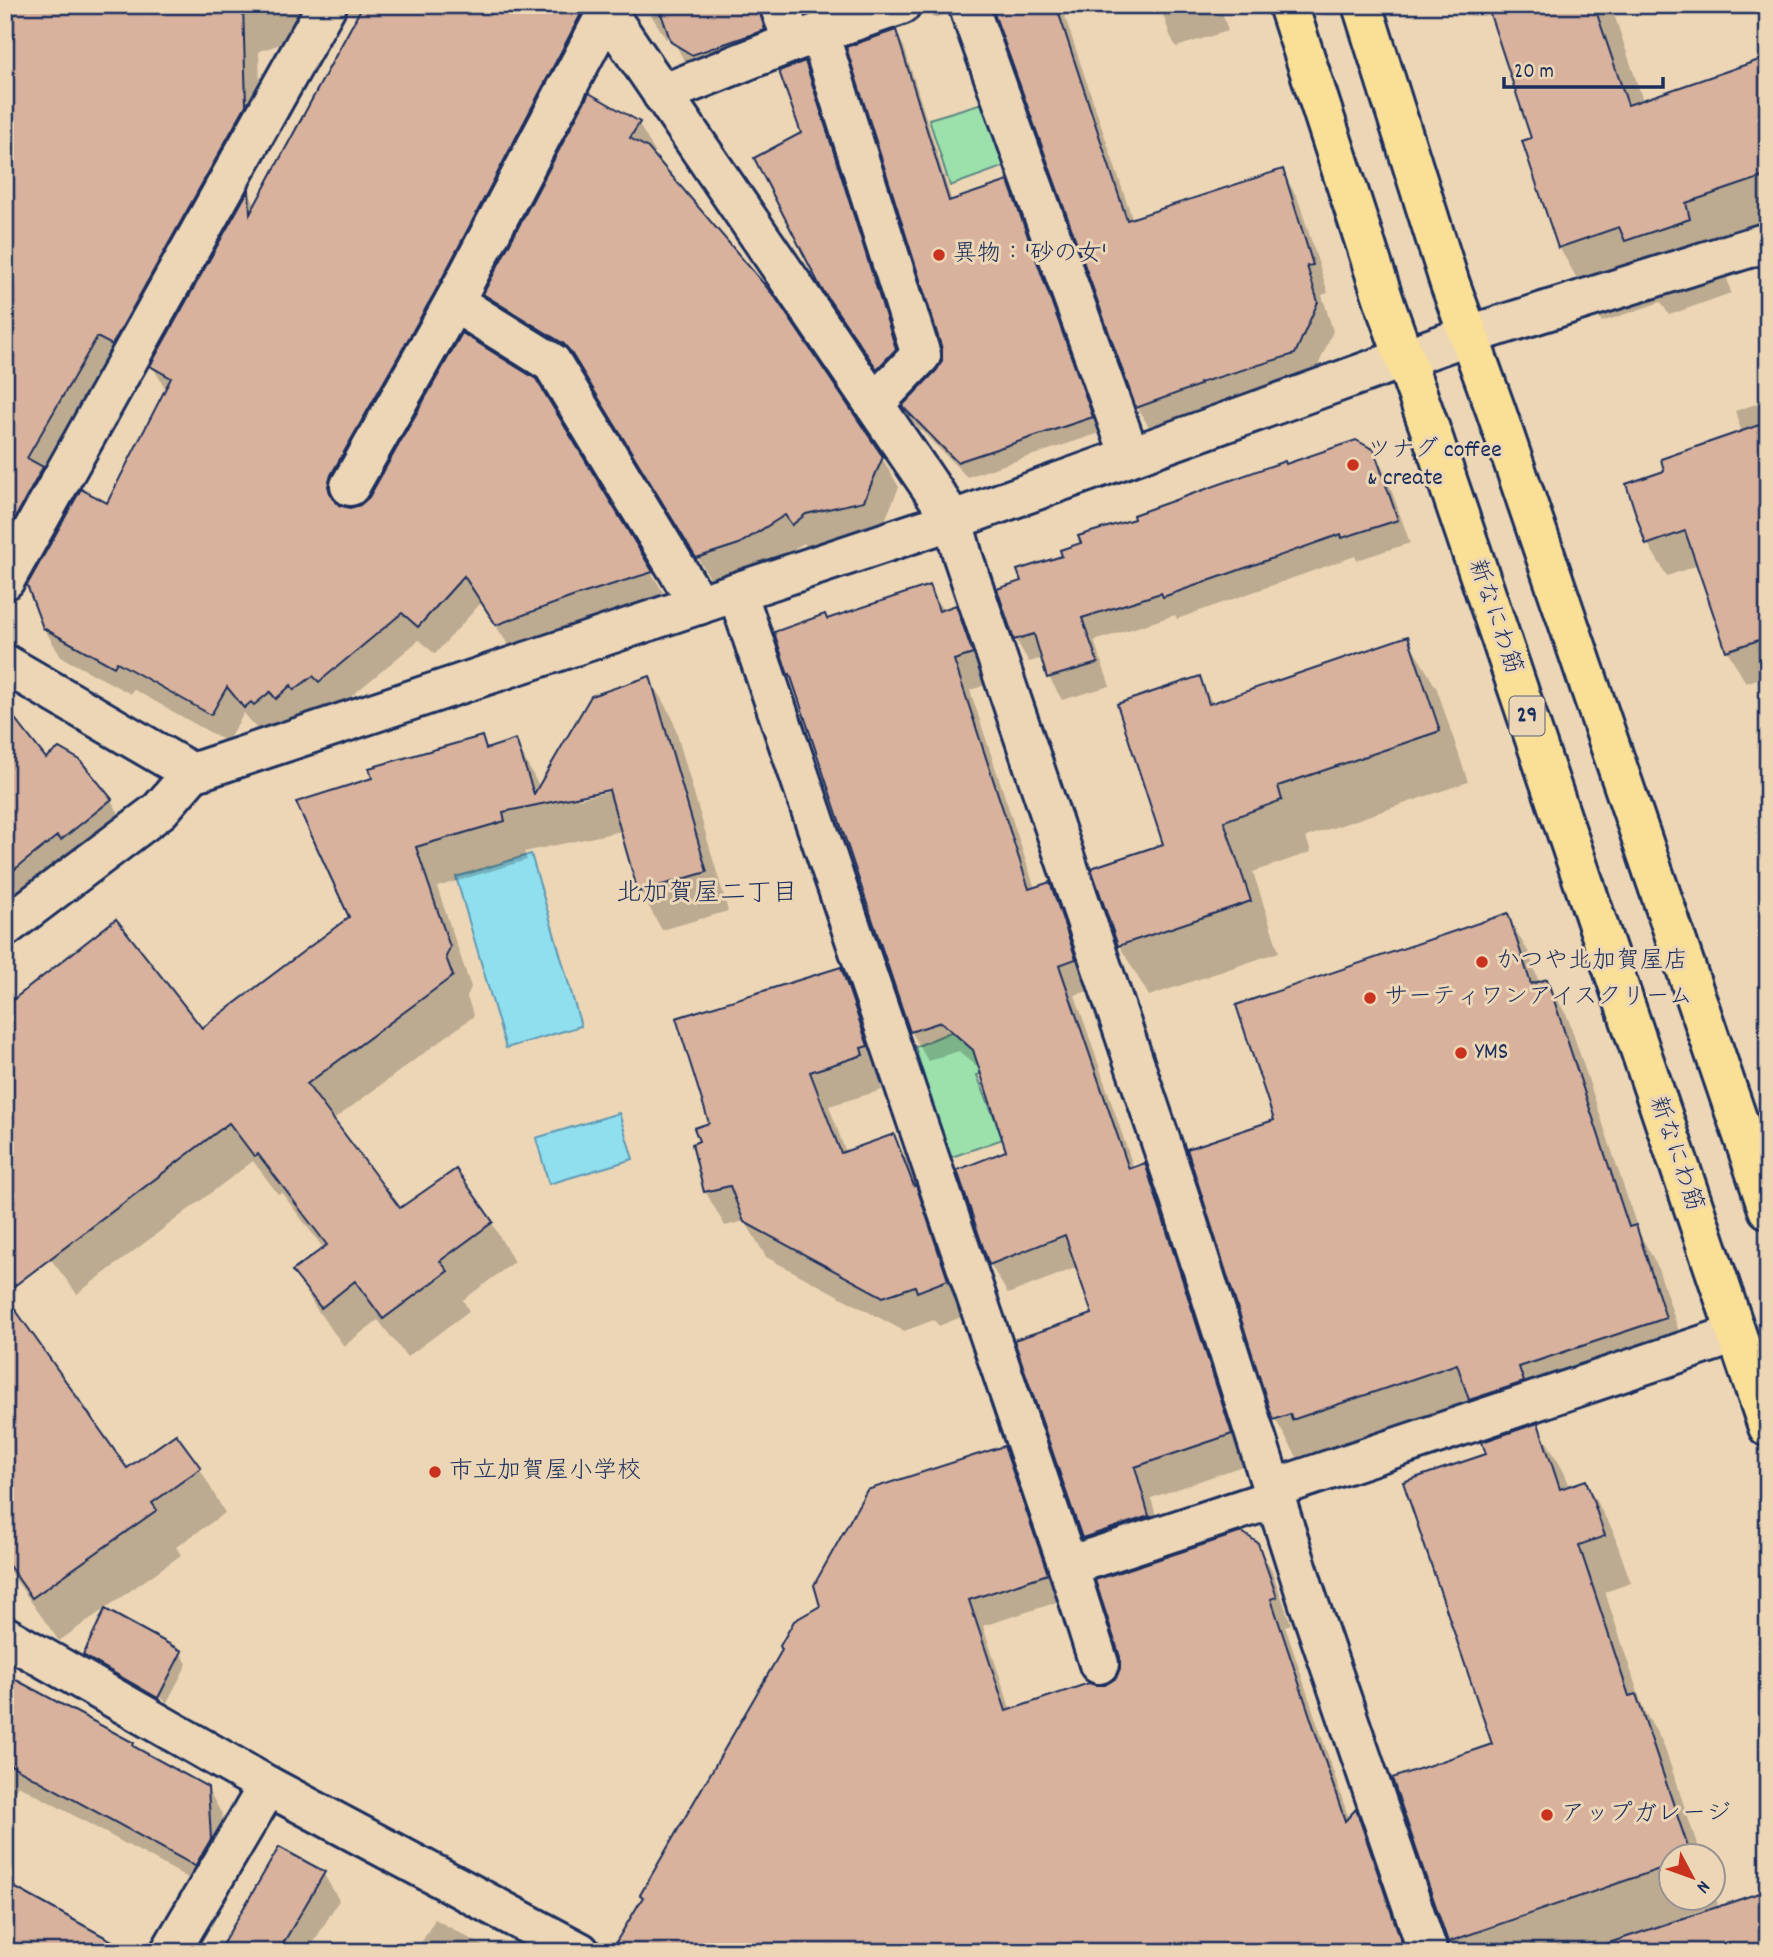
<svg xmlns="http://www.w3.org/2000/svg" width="1773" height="1957" viewBox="0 0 1773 1957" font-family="Dekko,'Klee One',sans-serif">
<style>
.green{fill:#9ce0ab;stroke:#5c8884;stroke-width:2}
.water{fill:#90dfee;stroke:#6199b4;stroke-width:2}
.shadow{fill:#0003;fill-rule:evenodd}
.building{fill:#d8b29c;stroke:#1b2f5e;stroke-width:2}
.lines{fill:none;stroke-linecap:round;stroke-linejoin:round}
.street-casing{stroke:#1b2f5e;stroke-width:44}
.secondary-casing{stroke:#1b2f5e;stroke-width:44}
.primary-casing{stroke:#1b2f5e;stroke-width:44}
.street{stroke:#ecd6b5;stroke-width:38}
.secondary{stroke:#ecd6b5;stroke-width:38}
.primary{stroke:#fadf96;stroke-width:38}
.poi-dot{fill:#c8321e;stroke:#ecd6b5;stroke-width:2.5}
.labels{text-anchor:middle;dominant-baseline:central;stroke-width:6;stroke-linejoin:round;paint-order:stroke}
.shield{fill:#ecd6b5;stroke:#5a6178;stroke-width:2}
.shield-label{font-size:23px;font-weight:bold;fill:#1b2f5e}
.poi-label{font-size:24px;fill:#1b2f5e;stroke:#ecd6b5;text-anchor:start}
.street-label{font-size:24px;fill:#1b2f5e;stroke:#ecd6b5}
.neighbourhood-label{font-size:26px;fill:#1b2f5e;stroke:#ecd6b5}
</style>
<rect width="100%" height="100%" fill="#ecd6b5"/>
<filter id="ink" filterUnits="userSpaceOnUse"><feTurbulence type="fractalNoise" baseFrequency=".0143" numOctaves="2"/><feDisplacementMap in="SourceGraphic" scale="14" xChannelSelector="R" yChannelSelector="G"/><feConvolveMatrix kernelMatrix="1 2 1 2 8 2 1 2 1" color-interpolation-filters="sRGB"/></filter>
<g filter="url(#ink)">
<g class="green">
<polygon points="986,102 1008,165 950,186 929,119"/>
<polygon points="988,1016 1008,1063 977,1075 1003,1139 949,1158 915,1047"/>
</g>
<g class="water">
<polygon points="531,854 581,1026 506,1048 456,877"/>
<polygon points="619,1113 633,1159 549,1184 536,1138"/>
</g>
<g class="shadow">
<polygon points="5,5 623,5 345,509 361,507 535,380 668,600 513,652 481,603 435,654 419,640 336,709 331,703 312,717 309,712 293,726 287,719 271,732 262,735 244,713 227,742 133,689 131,694 61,657 44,628 167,391 152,366 249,193 256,206 358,17 343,11 319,32 259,51 261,134 5,591"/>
<polygon points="645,5 971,5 934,18 923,11 911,12 824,42 808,15 801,11 773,31 689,70 671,36 666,39"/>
<polygon points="993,5 1061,5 1133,221 1282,171 1298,199 1328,293 1322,295 1333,331 1311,382 1154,435 1137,407"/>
<polygon points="1160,5 1220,5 1228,31 1176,47 1170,35"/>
<polygon points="1489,5 1611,5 1643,101 1768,59 1768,264 1727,278 1731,293 1669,315 1661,302 1602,322 1559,247 1533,139"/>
<polygon points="895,32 904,47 952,202 1007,183 1016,198 1100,433 967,477 913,422 904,407 939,371 944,361 944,349"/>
<polygon points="804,63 815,81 906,368 888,386 834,306 803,134"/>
<polygon points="638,123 655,152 653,156 882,458 899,487 881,530 810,553 804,543 756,573 715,586 589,381 582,374 502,324 485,294"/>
<polygon points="1768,400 1768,675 1746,683 1727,650 1698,565 1667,576 1648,544 1667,472 1742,433 1735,411"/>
<polygon points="1373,451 1386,475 1410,543 1357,560 1355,556 1177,619 1175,615 1094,641 1110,686 1062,700 1049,677 1043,658 1029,662 1016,640 999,591 1023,582 1065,557 1136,520 1285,466"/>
<polygon points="930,587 943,611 955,607 972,637 989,684 970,690 1035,889 1049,884 1066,914 1092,990 1075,995 1134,1169 1144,1165 1162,1195 1248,1464 1151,1498 1165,1547 1101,1568 1083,1538 1017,1341 1094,1315 1078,1267 1008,1294 990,1264 1009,1153 982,1071 959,1051 928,1061 911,1031 795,684 790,674 827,621"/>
<polygon points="1407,638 1437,689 1468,782 1306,837 1311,852 1253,872 1279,952 1149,996 1119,945 1166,845 1199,678 1213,704"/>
<path d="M649,678L672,717L728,911L662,930L640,891L622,831L524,852L527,860L437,887L471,987L467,997L474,1016L332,1121L400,1210L455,1172L492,1223L514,1262L463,1300L469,1311L407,1357L378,1320L344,1346L317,1310L294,1271L324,1249L282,1193L278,1194L253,1161L77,1294L5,1198L201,1031L351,918L375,779L481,738L488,750L515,741L540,788ZM617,787V790L578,799V795Z"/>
<polygon points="5,751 45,761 111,800 127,827 5,917"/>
<polygon points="1507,916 1529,953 1539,983 1547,981 1568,1018 1639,1233 1657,1265 1687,1356 1540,1405 1545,1420 1536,1423 1564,1472 1570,1487 1585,1482 1612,1529 1631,1583 1605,1592 1644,1711 1663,1743 1701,1856 1672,1856 1672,1898 1714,1898 1714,1892 1718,1905 1684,1916 1692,1952 1680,1918 1582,1952 1455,1952 1449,1942 1394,1779 1494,1745 1488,1455 1494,1440 1473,1404 1316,1457 1313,1452 1297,1457 1275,1419 1276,1121"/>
<polygon points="841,969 861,1004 887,1081 880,1083 882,1090 829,1106 846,1153 893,1136 913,1171 966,1315 939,1326 934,1320 904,1331 766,1257 745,1221 725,1226 705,1191 701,1142 711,1124"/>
<polygon points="5,1298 127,1470 176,1436 200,1469 225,1513 176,1547 181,1555 59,1641 5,1565"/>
<polygon points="1003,1448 1018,1474 1061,1601 983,1626 1011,1711 1105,1687 1117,1679 1257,1544 1272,1571 1291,1624 1285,1626 1349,1819 1356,1812 1370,1837 1409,1952 611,1952 784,1650 822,1607"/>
<path d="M181,1653L187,1664L164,1708L92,1667L85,1655ZM92,1658L166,1701L164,1704L92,1662Z"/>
<polygon points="5,1675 133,1744 136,1750 207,1788 222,1814 225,1866 210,1890 18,1785 5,1809"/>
<polygon points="323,1873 339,1900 308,1952 227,1952"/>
<polygon points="435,1919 494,1952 416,1952"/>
</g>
<g class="building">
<polygon points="5,5 243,5 246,105 112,345 97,337 27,458 43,467 8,531 5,524"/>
<polygon points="363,5 580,5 582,12 435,292 331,475 328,486 331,496 339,505 350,508 360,505 369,497 462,333 536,379 653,572 575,596 496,625 464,576 418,627 402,613 319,682 313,676 294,690 291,685 276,699 270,692 254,705 251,702 244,708 227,687 211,715 117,662 114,667 43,628 27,585 81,489 107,503 171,378 150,366 249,189 250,214"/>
<polygon points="658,5 758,5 765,30 692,55 671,42"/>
<polygon points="991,5 1056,5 1127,220 1283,169 1313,265 1307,266 1318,302 1295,354 1199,383 1200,385 1136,408"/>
<polygon points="1487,5 1594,5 1628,105 1768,57 1768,175 1686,203 1690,219 1625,241 1619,227 1558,248 1522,141 1531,138"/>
<polygon points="896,30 949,201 1008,181 1093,417 957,462 902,406 937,370 942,361 942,349 846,47"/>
<polygon points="805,61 896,349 877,369 821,288 754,158 801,133 779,71"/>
<polygon points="589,93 640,122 630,138 648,148 775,297 883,457 864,501 806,514 792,525 785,515 739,544 696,558 570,351 564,344 483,294"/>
<polygon points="1768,422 1768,637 1726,651 1685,531 1646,545 1626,484 1664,471 1661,459"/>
<polygon points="1356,440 1374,450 1398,520 1342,538 1341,534 1163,597 1161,593 1082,618 1098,663 1047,678 1034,634 1014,640 997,589 1021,581 1017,570 1062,556 1060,550 1081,543 1078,536 1134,519 1133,515 1285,461 1286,464"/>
<polygon points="930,585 939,611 956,605 973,654 954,660 1029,889 1050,882 1076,959 1059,965 1129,1169 1145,1163 1232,1434 1135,1467 1149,1516 1082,1538 1014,1340 1092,1314 1065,1235 989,1265 957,1170 1006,1151 973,1050 941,1022 910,1032 790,674 788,675 774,632 825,614 827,619"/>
<polygon points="1408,636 1440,731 1278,786 1282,800 1224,821 1251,901 1118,946 1091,868 1163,844 1117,704 1200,676 1209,704"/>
<polygon points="650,676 707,872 638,892 609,790 503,812 505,821 416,847 450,947 446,957 453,976 307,1084 400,1208 456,1169 493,1222 440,1261 448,1271 383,1319 355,1281 321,1308 292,1271 327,1245 258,1154 254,1156 229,1123 5,1293 5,1006 116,919 202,1028 349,917 296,802 372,778 369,768 482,736 486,749 516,739 534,794 591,696"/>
<polygon points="5,706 46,758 59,748 80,760 112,799 61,840 57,836 5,877"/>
<polygon points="1508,913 1531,984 1547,979 1629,1227 1636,1225 1666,1318 1519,1367 1524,1382 1469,1400 1457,1364 1292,1420 1290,1414 1273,1420 1187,1149 1274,1120 1236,1005"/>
<polygon points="841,967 868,1046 861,1048 863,1055 810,1072 841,1153 894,1134 914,1186 916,1185 948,1280 917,1292 915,1286 883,1297 744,1222 730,1186 704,1192 692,1144 699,1141 694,1128 709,1123 676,1018"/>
<polygon points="5,1295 127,1468 176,1434 201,1468 152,1503 157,1510 32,1598 5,1560"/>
<polygon points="1538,1423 1560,1489 1586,1480 1605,1536 1579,1545 1629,1696 1636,1694 1691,1856 1671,1856 1671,1865 1448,1942 1392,1778 1492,1744 1403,1482 1486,1454 1482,1442"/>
<polygon points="1004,1446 1048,1574 969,1600 1006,1711 1089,1683 1095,1685 1105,1685 1116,1678 1120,1668 1120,1657 1095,1580 1242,1532 1258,1543 1277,1597 1271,1599 1345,1821 1356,1809 1405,1952 610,1952 643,1897 640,1895 782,1650 780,1646 794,1621 820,1606 814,1585 867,1490"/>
<polygon points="105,1609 182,1651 158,1698 83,1655"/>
<polygon points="5,1674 134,1743 133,1746 208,1787 211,1839 195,1866 5,1762"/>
<polygon points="279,1847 325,1872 278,1952 218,1952"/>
<polygon points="5,1882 132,1952 5,1952"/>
<polygon points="1768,1890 1768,1952 1608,1952 1606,1944"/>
</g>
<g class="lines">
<defs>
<g id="street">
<polyline points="779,5 793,42"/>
<polyline points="968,5 1130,456"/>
<polyline points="819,33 921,355 874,404"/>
<polyline points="662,94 793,42 901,5"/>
<polyline points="454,302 552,363 699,605"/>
<polyline points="350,486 454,302 607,12"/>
<polyline points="953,520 963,557 1179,1195 1307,1598 1428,1952"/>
<polyline points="737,592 1068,1566 1099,1664"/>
<polyline points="5,927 160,810 192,773"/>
<polyline points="1272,1489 1736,1334"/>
<polyline points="1068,1566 1276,1498"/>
<polyline points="5,1636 268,1786 580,1952"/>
<polyline points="170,1952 268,1786"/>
</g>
<g id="secondary">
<polyline points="602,5 953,520"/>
<polyline points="5,580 327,5"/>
<polyline points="5,664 192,773 953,520 1469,335 1768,242"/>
</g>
<g id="primary">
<polyline points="1288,5 1386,307 1432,435 1768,1427"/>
<polyline points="1362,5 1450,284 1496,411 1768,1209"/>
</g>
</defs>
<use href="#street" class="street-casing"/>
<use href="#secondary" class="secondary-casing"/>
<use href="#primary" class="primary-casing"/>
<use href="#street" class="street"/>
<use href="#secondary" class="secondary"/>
<use href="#primary" class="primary"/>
</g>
</g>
<g class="poi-dot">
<circle cx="939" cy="255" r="7"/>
<circle cx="1353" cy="465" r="7"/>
<circle cx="1482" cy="962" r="7"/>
<circle cx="1370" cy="998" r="7"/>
<circle cx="1461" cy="1053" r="7"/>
<circle cx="435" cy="1472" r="7"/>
<circle cx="1547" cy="1815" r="7"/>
</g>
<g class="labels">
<rect class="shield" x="1509.5" y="696.5" width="35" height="39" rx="5"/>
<g class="shield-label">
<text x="1527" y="716">29</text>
</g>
<g class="poi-label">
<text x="953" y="255">異物：'砂の女'</text>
<text x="1367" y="451">ツナグ coffee<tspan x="1367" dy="28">&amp; create</tspan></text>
<text x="1496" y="962">かつや北加賀屋店</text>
<text x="1384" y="998">サーティワンアイスクリーム</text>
<text x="1475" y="1053">YMS</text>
<text x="449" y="1472">市立加賀屋小学校</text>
<text x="1561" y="1815">アップガレージ</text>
</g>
<g class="street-label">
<text transform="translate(1494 617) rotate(71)">新なにわ筋</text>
<text transform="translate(1675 1154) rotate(71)">新なにわ筋</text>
</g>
<g class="neighbourhood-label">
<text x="707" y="894">北加賀屋二丁目</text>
</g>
</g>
<rect width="1773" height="1957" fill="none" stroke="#ecd6b5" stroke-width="28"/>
<rect x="14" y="14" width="1745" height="1929" fill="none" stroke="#1b2f5e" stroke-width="2.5" filter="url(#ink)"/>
<g transform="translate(1692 1877) rotate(131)"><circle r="33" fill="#ecd6b5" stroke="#989392" stroke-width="2"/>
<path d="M0-5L12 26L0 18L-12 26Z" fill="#c8321e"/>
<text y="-10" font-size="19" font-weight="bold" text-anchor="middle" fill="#1b2f5e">N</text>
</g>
<path d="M1504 77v10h159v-10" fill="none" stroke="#1b2f5e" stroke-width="3.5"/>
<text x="1514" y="77" font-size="21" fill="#1b2f5e" stroke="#ecd6b5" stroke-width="5" paint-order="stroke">20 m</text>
</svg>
